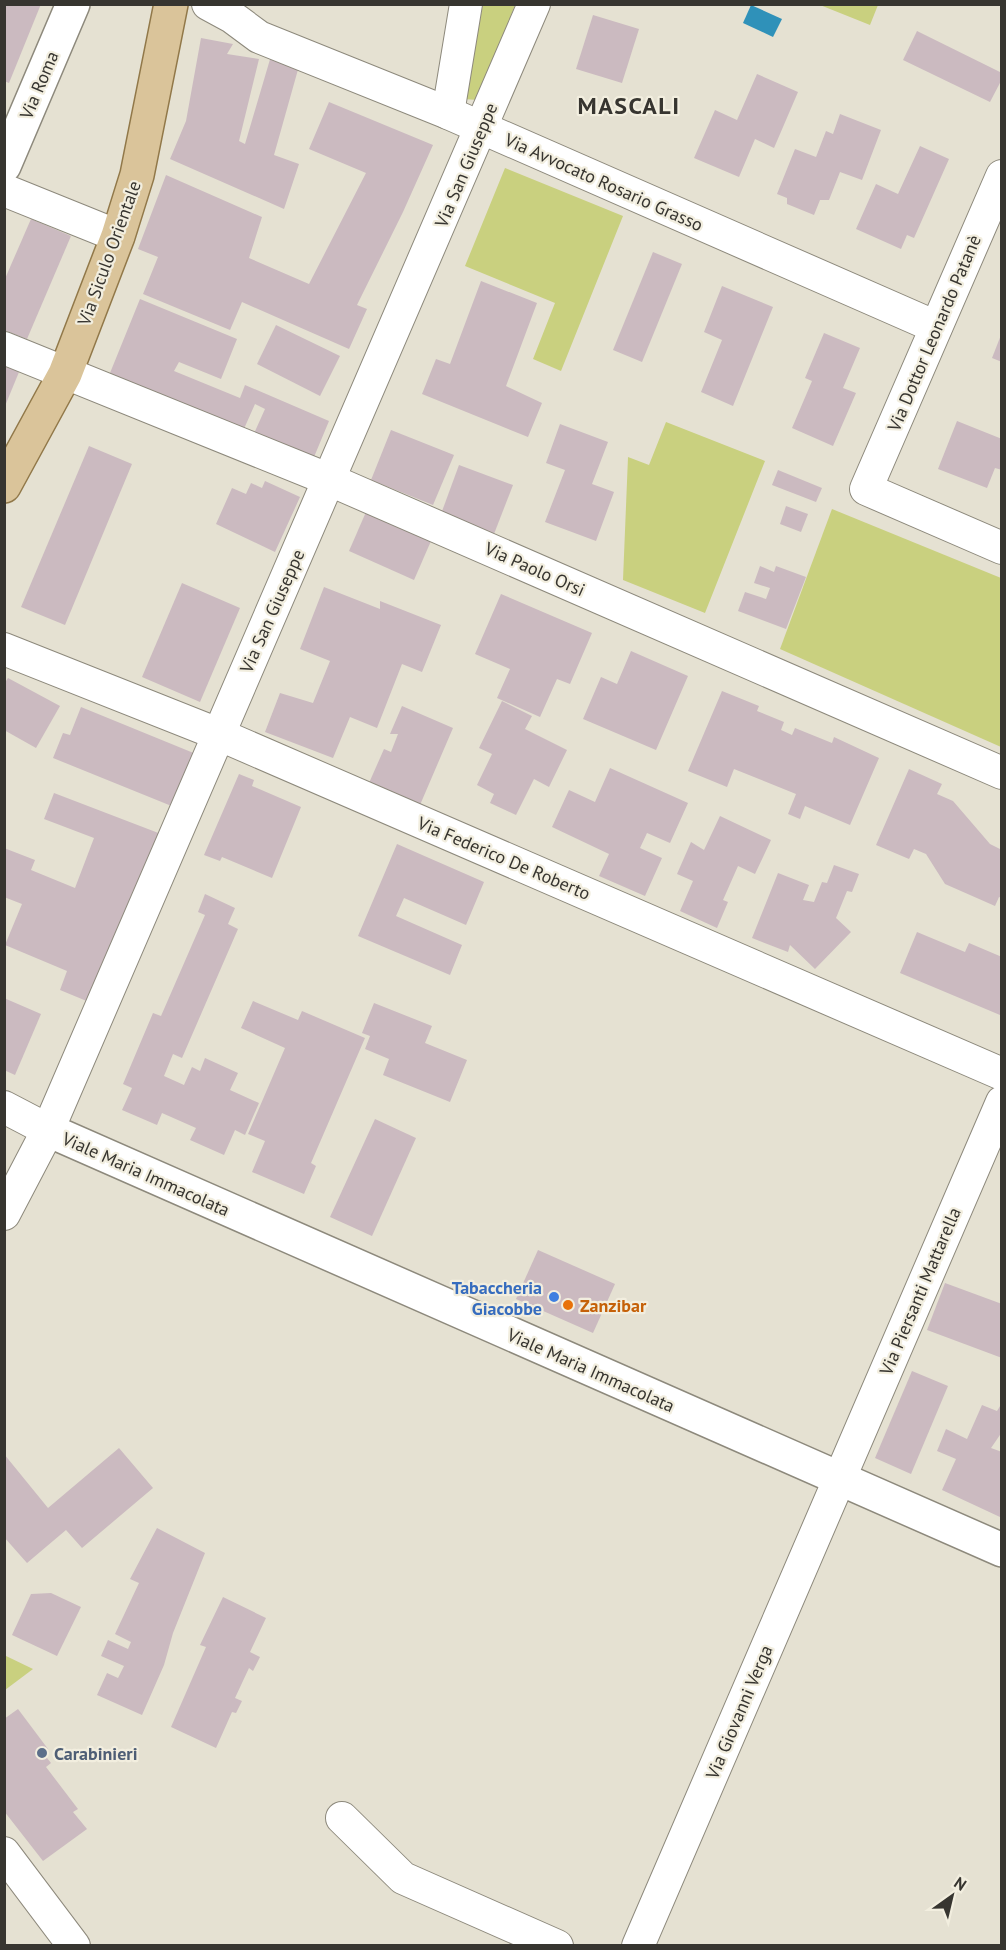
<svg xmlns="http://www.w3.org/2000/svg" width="1006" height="1950" viewBox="0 0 1006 1950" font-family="'PT Sans',sans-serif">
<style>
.green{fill:#c9d07f}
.water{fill:#2f91b9}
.building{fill:#cbbac0}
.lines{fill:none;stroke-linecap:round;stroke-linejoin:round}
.minor-casing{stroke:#8d897c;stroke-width:34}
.tertiary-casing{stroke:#8d897c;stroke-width:36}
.primary-casing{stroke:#917849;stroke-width:36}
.minor{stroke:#fff;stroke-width:32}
.tertiary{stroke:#fff;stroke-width:33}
.primary{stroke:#dac49a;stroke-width:33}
.shop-dot{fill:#3f7fe0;stroke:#f2eedf;stroke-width:2}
.food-dot{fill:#e8710a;stroke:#f2eedf;stroke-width:2}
.service-dot{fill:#5c6f8a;stroke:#f2eedf;stroke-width:2}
.labels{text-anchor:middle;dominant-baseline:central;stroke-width:4.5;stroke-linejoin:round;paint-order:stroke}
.street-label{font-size:18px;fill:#373530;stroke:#f2eedf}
.shop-label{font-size:18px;font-weight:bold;fill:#366cbe;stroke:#f2eedf;text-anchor:end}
.food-label{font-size:18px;font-weight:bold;fill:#c56008;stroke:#f2eedf;text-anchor:start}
.service-label{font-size:18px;font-weight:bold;fill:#4e5e75;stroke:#f2eedf;text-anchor:start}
.district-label{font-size:24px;font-weight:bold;letter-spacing:1.5px;fill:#373530;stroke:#f2eedf}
</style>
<rect width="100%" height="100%" fill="#e5e1d2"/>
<g class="green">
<polygon points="483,5 515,5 478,100 463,99"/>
<polygon points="820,5 878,5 870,25"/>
<polygon points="505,168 623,216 561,371 533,359 555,303 465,266"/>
<polygon points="666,422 765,461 705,613 623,580 628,457 649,465"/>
<polygon points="832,509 1001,578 1001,747 780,649"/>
<polygon points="4,1655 33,1669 5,1690 4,1689"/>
</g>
<polygon class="water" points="751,5 782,19 773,37 743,23"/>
<g class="building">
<polygon points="4,4 41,4 9,83 4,81"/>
<polygon points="593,15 639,29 622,83 576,69"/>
<polygon points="917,31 1002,73 1002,79 990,102 903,60"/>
<polygon points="201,38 233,44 227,54 259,59 239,141 245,144 271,56 299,66 274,155 299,164 284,209 170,159 186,121"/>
<polygon points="757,74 798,92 774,148 755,139 739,177 694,158 715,110 737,120"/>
<polygon points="329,102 433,145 403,212 357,305 367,309 349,349 242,302 230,330 143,294 158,257 138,249 166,175 262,217 249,258 309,284 366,173 309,149"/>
<polygon points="840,114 881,130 862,180 840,172 829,200 820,200 814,215 787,204 787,198 777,194 795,149 816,157 826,131 833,134"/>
<polygon points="920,146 949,159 914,238 907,235 901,249 856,229 876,184 898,194"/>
<polygon points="31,219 71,236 27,339 4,330 4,281"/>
<polygon points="653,252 682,264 642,362 613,350"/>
<polygon points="481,281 537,303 506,386 542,403 528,437 422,394 436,359 450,364"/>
<polygon points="722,286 773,307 733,406 701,392 722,340 704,332"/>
<polygon points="140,299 237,339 221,379 179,362 174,371 240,398 245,385 329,421 314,457 279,442 276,448 252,438 265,409 255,404 243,431 163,398 110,373"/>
<polygon points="276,325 340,356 320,396 257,364"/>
<polygon points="824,333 860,348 843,388 856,393 833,446 792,428 812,381 805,378"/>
<polygon points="1001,335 1002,335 1002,362 992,358"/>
<polygon points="4,365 19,372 5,406 4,406"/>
<polygon points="957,421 1002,439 1002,470 995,468 987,488 938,469"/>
<polygon points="560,424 608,442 592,484 614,492 596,541 545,522 565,470 546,463"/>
<polygon points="391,430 454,455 433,505 371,480"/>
<polygon points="89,446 132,464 65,625 21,607"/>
<polygon points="459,465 513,485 494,534 441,514"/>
<polygon points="778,470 822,488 816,502 772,485"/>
<polygon points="265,481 300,497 275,552 216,524 232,488 246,494 251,483 262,488"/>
<polygon points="786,506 808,514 801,532 780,524"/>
<polygon points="366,512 431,541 414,580 349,551"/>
<polygon points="760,566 774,572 776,566 806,577 786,629 738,611 745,592 766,599 770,588 754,583"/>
<polygon points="182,583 240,608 200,702 142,677"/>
<polygon points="324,587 380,609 380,601 441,625 422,672 402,664 377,728 350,717 333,758 265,732 280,693 313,703 330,661 300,649"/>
<polygon points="501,594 592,633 570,684 557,679 540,717 497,698 510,669 475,654"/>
<polygon points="631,651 688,676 656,750 583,719 601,677 617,684"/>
<polygon points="8,678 60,706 36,748 4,730 4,684"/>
<polygon points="722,691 759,706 757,711 784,722 781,730 792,735 795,728 832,743 834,737 879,758 850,825 805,806 800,819 788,814 796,794 734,769 727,787 688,771"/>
<polygon points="502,701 532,716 525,729 567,750 549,787 534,779 516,815 490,803 494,794 477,785 492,754 479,748"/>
<polygon points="402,706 453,728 420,805 369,783 384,749 391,752 398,734 390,734"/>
<polygon points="81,707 196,754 174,807 53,758 63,733 70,735"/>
<polygon points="610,768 688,803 670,843 647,833 640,848 662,858 645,896 599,876 609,854 552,827 569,790 595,802"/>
<polygon points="909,769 942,784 937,794 953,801 990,844 1002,850 1002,898 999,897 995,906 945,884 926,854 914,849 909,859 876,845"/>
<polygon points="239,774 254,780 252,786 301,807 272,878 222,857 220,861 204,855"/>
<polygon points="54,793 161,834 89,1002 60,990 67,971 5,945 22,904 4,897 4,848 35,860 31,870 75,888 94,838 44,819"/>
<polygon points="720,816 771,840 755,874 738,866 723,900 728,902 717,928 680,911 693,881 677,874 691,842 704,850"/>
<polygon points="397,844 484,882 466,925 404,898 396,916 462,945 450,975 358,936"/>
<polygon points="834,865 859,874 852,892 847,891 836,918 851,932 815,969 790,945 788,952 752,938 778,873 809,885 803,900 814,902 822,882 827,883"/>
<polygon points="205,894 235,908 228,924 238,929 182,1058 173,1054 164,1076 184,1085 192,1067 200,1071 205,1058 238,1073 230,1090 259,1103 245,1135 235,1130 224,1155 190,1140 196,1128 162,1113 157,1125 122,1110 132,1088 123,1084 153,1013 161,1016 205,915 198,912"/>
<polygon points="917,932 965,952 969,943 1002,957 1002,1011 1000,1015 900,973"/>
<polygon points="4,998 41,1014 15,1075 4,1070"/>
<polygon points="253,1001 298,1020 302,1011 365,1038 311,1163 316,1166 304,1194 252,1172 265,1141 248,1134 285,1048 241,1028"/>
<polygon points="374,1003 432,1026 425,1043 467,1060 450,1102 383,1075 389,1059 365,1049 370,1036 362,1033"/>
<polygon points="375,1119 416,1138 372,1236 330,1217"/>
<polygon points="538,1250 615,1284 593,1333 516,1299"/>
<polygon points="945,1283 1002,1304 1002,1358 927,1330"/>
<polygon points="912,1371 948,1386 911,1474 875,1458"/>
<polygon points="1002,1403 1002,1432 991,1448 1002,1452 1002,1512 1000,1517 942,1490 956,1459 937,1451 946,1429 967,1439 982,1405 997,1411"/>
<polygon points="119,1448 153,1488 82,1548 66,1530 27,1563 4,1537 4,1454 48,1508"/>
<polygon points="157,1528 205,1553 173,1633 164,1665 142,1715 97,1695 107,1673 118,1678 124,1666 101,1656 108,1640 128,1649 131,1642 115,1634 139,1583 130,1579"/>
<polygon points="51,1593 81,1607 57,1656 12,1635 31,1594"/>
<polygon points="223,1597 266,1618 250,1652 260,1657 253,1671 249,1668 235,1698 242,1701 236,1713 232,1712 216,1748 171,1727 206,1647 200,1645"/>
<polygon points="18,1709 48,1749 43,1753 51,1763 46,1767 78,1809 73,1812 87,1829 43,1861 4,1811 4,1719"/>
</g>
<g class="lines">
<defs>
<g id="minor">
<polyline points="208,4 232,17 259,37 448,113 936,327"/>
<polyline points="448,113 466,4"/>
<polyline points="1002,176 866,489 1002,548"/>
<polyline points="4,190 118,236"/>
<polyline points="4,348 330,480 1002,773"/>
<polyline points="4,649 218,734 1002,1074"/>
<polyline points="4,1107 48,1130"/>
<polyline points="4,1214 48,1130 534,4"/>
<polyline points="342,1818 403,1878 557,1946"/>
<polyline points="4,1853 74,1946"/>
<polyline points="638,1946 1002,1102"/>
</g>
<g id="tertiary">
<polyline points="4,166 73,4"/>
<polyline points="48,1130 1002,1550"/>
</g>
<polyline id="primary" points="4,486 65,374 118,236 137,175 171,4"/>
</defs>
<use href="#minor" class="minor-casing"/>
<use href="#tertiary" class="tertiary-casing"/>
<use href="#primary" class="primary-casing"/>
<use href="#minor" class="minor"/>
<use href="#tertiary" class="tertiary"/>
<use href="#primary" class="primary"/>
</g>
<circle class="shop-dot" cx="554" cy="1297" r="6"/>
<circle class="food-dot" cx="568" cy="1305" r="6"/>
<circle class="service-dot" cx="42" cy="1753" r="6"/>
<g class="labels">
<g class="street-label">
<text transform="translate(39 85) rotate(-67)">Via Roma</text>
<text transform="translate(466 165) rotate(-67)">Via San Giuseppe</text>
<text transform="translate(604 182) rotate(24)">Via Avvocato Rosario Grasso</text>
<text transform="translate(109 253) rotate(-70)">Via Siculo Orientale</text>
<text transform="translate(934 333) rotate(-67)">Via Dottor Leonardo Patanè</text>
<text transform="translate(535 569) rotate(24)">Via Paolo Orsi</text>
<text transform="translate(272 611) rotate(-66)">Via San Giuseppe</text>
<text transform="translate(504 858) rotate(23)">Via Federico De Roberto</text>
<text transform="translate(146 1174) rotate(24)">Viale Maria Immacolata</text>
<text transform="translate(920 1291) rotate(-67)">Via Piersanti Mattarella</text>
<text transform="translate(591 1370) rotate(24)">Viale Maria Immacolata</text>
<text transform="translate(739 1712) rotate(-67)">Via Giovanni Verga</text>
</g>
<g class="shop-label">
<text x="542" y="1287">Tabaccheria<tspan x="542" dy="21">Giacobbe</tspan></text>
</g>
<g class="food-label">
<text x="580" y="1305">Zanzibar</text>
</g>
<g class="service-label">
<text x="54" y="1753">Carabinieri</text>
</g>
<g class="district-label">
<text x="629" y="105">MASCALI</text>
</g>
</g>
<rect width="1006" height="1950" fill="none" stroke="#373530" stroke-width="12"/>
<g transform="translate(952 1896) rotate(34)" stroke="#f2eedf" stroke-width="4.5" paint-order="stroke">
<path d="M0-4.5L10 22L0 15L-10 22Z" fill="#373530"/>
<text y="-9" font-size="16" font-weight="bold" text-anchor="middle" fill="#373530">N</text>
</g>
</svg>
